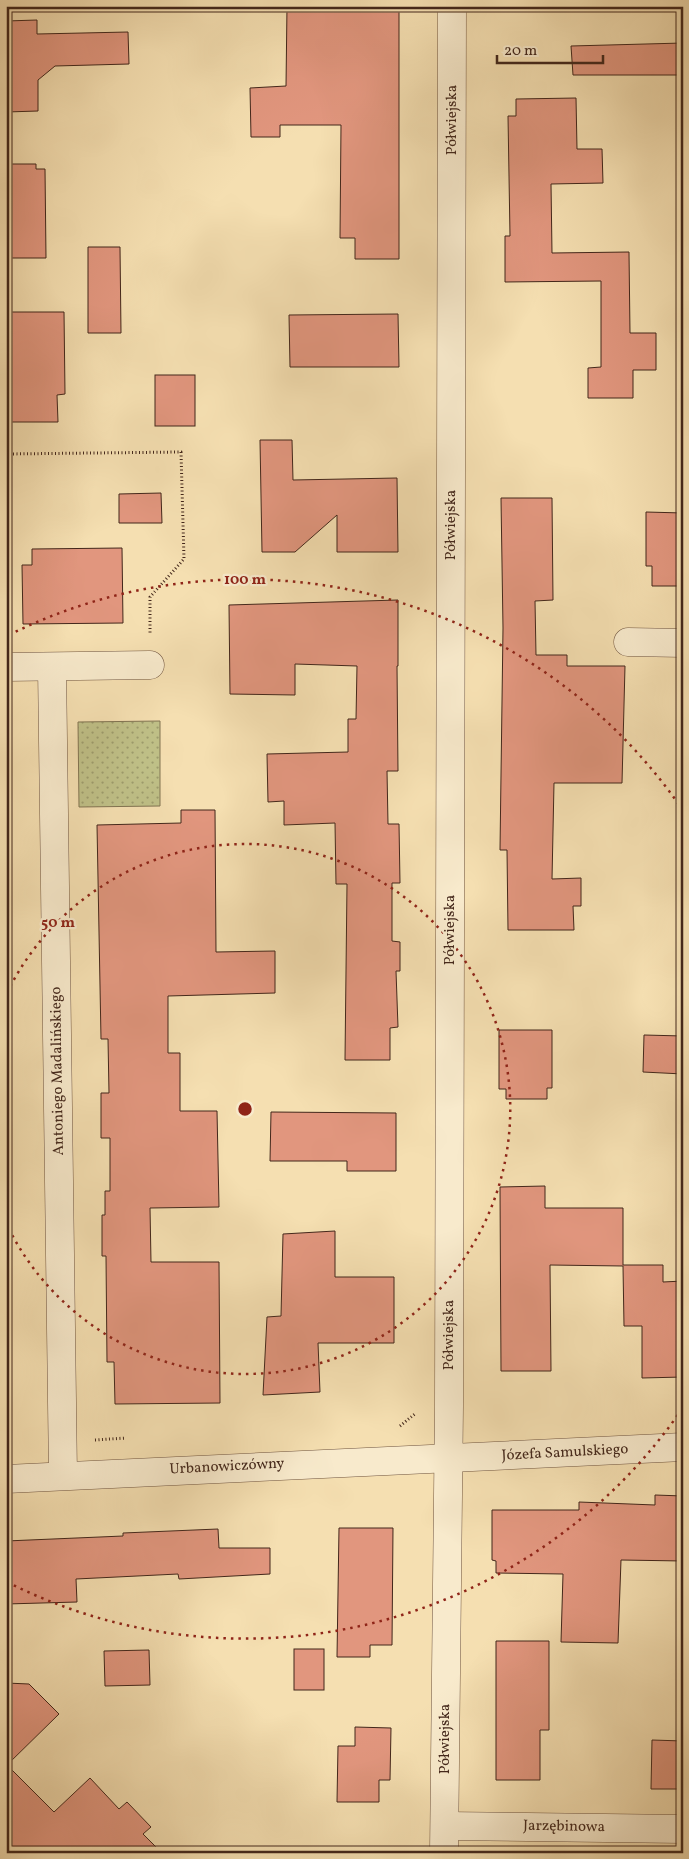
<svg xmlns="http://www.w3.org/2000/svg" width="689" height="1859" viewBox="0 0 689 1859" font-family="Vollkorn,serif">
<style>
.park{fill:url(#park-dots);stroke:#827452}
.building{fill:#e1967e;stroke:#43271b}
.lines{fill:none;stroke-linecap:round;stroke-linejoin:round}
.street-casing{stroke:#705540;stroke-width:29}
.path{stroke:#43271b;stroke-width:3;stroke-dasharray:1 2.5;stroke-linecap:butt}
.street{stroke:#f8eacc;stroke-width:28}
.ring{fill:none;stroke:#8f2418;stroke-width:2.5;stroke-dasharray:2.5 5}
.labels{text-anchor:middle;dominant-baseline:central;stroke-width:4.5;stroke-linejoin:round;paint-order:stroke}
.street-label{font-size:15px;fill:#43271b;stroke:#f8eacc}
.centre{fill:#8f2418;stroke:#f8eacc;stroke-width:2.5}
.ring-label{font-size:15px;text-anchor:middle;font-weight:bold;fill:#8f2418;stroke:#f8eacc;stroke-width:4.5;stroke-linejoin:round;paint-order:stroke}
</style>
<defs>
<pattern id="park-dots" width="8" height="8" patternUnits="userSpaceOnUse" patternTransform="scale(1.25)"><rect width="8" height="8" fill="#c0c188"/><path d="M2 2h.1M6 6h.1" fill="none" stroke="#9e9d6e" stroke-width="1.8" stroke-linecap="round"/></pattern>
</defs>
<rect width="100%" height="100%" fill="#f5dfb1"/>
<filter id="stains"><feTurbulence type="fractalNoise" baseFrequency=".004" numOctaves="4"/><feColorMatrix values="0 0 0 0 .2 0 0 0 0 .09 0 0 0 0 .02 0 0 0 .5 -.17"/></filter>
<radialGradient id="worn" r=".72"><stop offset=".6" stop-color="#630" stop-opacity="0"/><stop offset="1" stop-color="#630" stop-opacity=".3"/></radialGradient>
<polygon class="park" points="160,721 160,806 79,807 78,722"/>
<g class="building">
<polygon points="287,6 399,6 399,259 355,259 355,238 340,238 341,125 280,125 280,137 251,137 250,88 286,86"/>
<polygon points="37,20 37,34 128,32 129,64 55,66 38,80 38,111 6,112 6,21"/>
<polygon points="683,43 683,75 573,75 571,46"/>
<polygon points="576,98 577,149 602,149 603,183 551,184 552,253 629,252 630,333 656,333 656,370 633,370 633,398 588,398 588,368 601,367 601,281 505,282 505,236 510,236 508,116 516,116 516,99"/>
<polygon points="6,164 36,164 36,169 45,169 46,258 6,258"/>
<polygon points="88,247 120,247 121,333 88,333"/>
<polygon points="6,312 64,312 65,394 57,395 58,422 6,422"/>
<polygon points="398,314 399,367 290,367 289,315"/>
<rect x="155" y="375" width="40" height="51"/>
<polygon points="260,440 292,440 293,480 397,478 398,552 337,552 337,515 295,552 262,552"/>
<polygon points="161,493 162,523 119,523 119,494"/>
<polygon points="501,498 552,498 553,600 535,601 536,655 567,655 567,666 625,666 622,783 554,783 552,879 581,878 581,906 573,906 574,930 508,930 507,850 500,850 503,628"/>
<polygon points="646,512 683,513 683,586 652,586 652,566 646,566"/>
<polygon points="122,548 123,623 23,624 22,565 32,565 32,549"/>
<polygon points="398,600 398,666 397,666 398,771 387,771 388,824 399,824 400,883 392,883 392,941 400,942 400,971 396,971 398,1027 390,1028 390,1060 345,1060 347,884 336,884 335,823 284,825 284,801 268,802 267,754 348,752 348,719 356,719 357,666 295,664 295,695 230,694 229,605"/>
<polygon points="181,810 215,810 216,952 275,951 275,993 168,996 168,1053 180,1053 180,1111 217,1111 219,1207 150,1208 151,1262 219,1262 220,1403 115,1404 114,1362 107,1362 106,1256 102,1256 102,1215 105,1215 105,1191 110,1191 110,1138 101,1138 101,1093 109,1093 108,1039 101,1039 97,825 181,823"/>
<polygon points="499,1030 552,1030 552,1088 547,1088 547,1099 506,1099 506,1089 499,1089"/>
<polygon points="644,1035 683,1036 683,1074 643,1072"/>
<polygon points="271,1112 396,1113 396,1171 347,1171 347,1161 270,1161"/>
<polygon points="545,1186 545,1208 623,1208 623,1265 663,1265 663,1282 683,1281 683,1377 642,1378 642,1326 624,1326 623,1266 550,1265 551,1371 501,1371 500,1187"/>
<polygon points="335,1231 335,1277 394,1277 394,1343 318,1343 320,1392 263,1395 267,1317 281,1316 283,1234"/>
<polygon points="655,1495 683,1496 683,1561 621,1560 618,1643 561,1642 563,1574 496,1573 496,1561 492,1560 492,1510 579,1510 579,1502 655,1505"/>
<polygon points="339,1528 393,1528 392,1645 370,1645 370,1657 337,1657"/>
<polygon points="218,1529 219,1548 270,1548 270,1574 179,1579 178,1574 76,1579 77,1602 6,1604 6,1541 123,1536 123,1533"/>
<polygon points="496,1641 549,1641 549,1730 540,1730 540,1780 496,1780"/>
<rect x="294" y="1649" width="30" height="41"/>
<polygon points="149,1650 150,1685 105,1686 104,1651"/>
<polygon points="6,1683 29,1684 59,1714 7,1765 54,1812 90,1778 119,1809 127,1802 151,1827 143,1834 162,1853 6,1853"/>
<polygon points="355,1727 391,1728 390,1780 379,1780 379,1802 337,1802 338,1746 355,1746"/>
<polygon points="652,1740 683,1741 683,1789 651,1789"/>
</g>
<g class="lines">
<defs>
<g id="street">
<polyline points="628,642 683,643"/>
<polyline points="6,667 150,665"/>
<polyline points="52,667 63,1475"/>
<polyline points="6,1479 683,1447"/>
<polyline points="445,1826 683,1829"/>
<polyline points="444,1853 449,1406 452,6"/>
</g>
</defs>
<use href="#street" class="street-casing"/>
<g class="path">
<polyline points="6,454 181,452 184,559 150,597 150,633"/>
<polyline points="400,1426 416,1413"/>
<polyline points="95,1440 126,1438"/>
</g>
<use href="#street" class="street"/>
</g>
<g class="ring">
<path d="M7 993A265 265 0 1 1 7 1225"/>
<path d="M682 1409A530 530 0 0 1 9 1583M9 635A530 530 0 0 1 682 809"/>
</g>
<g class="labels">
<g class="street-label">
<text transform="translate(452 120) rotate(-90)">Półwiejska</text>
<text transform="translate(451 525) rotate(-90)">Półwiejska</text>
<text transform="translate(450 930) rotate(-90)">Półwiejska</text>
<text transform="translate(58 1071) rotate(-91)">Antoniego Madalińskiego</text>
<text transform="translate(449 1335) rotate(-90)">Półwiejska</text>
<text transform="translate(565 1453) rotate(-3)">Józefa Samulskiego</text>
<text transform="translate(227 1467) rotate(-3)">Urbanowiczówny</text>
<text transform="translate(445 1739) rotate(-90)">Półwiejska</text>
<text transform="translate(564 1827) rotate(1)">Jarzębinowa</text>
</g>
</g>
<circle cx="245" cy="1109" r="8" class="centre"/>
<g class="ring-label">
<text x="245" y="584">100 m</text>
<text x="58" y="927">50 m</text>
</g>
<rect width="689" height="1859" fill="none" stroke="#f5dfb1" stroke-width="25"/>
<rect x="8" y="8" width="674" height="1844" fill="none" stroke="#43271b" stroke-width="2.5"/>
<rect x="12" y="12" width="664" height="1834" fill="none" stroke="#43271b"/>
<path d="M497 55v8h106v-8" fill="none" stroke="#43271b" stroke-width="2.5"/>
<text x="504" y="55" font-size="15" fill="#43271b" stroke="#f8eacc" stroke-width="4" paint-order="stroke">20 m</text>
<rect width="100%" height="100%" filter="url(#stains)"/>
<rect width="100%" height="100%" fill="url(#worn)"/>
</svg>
